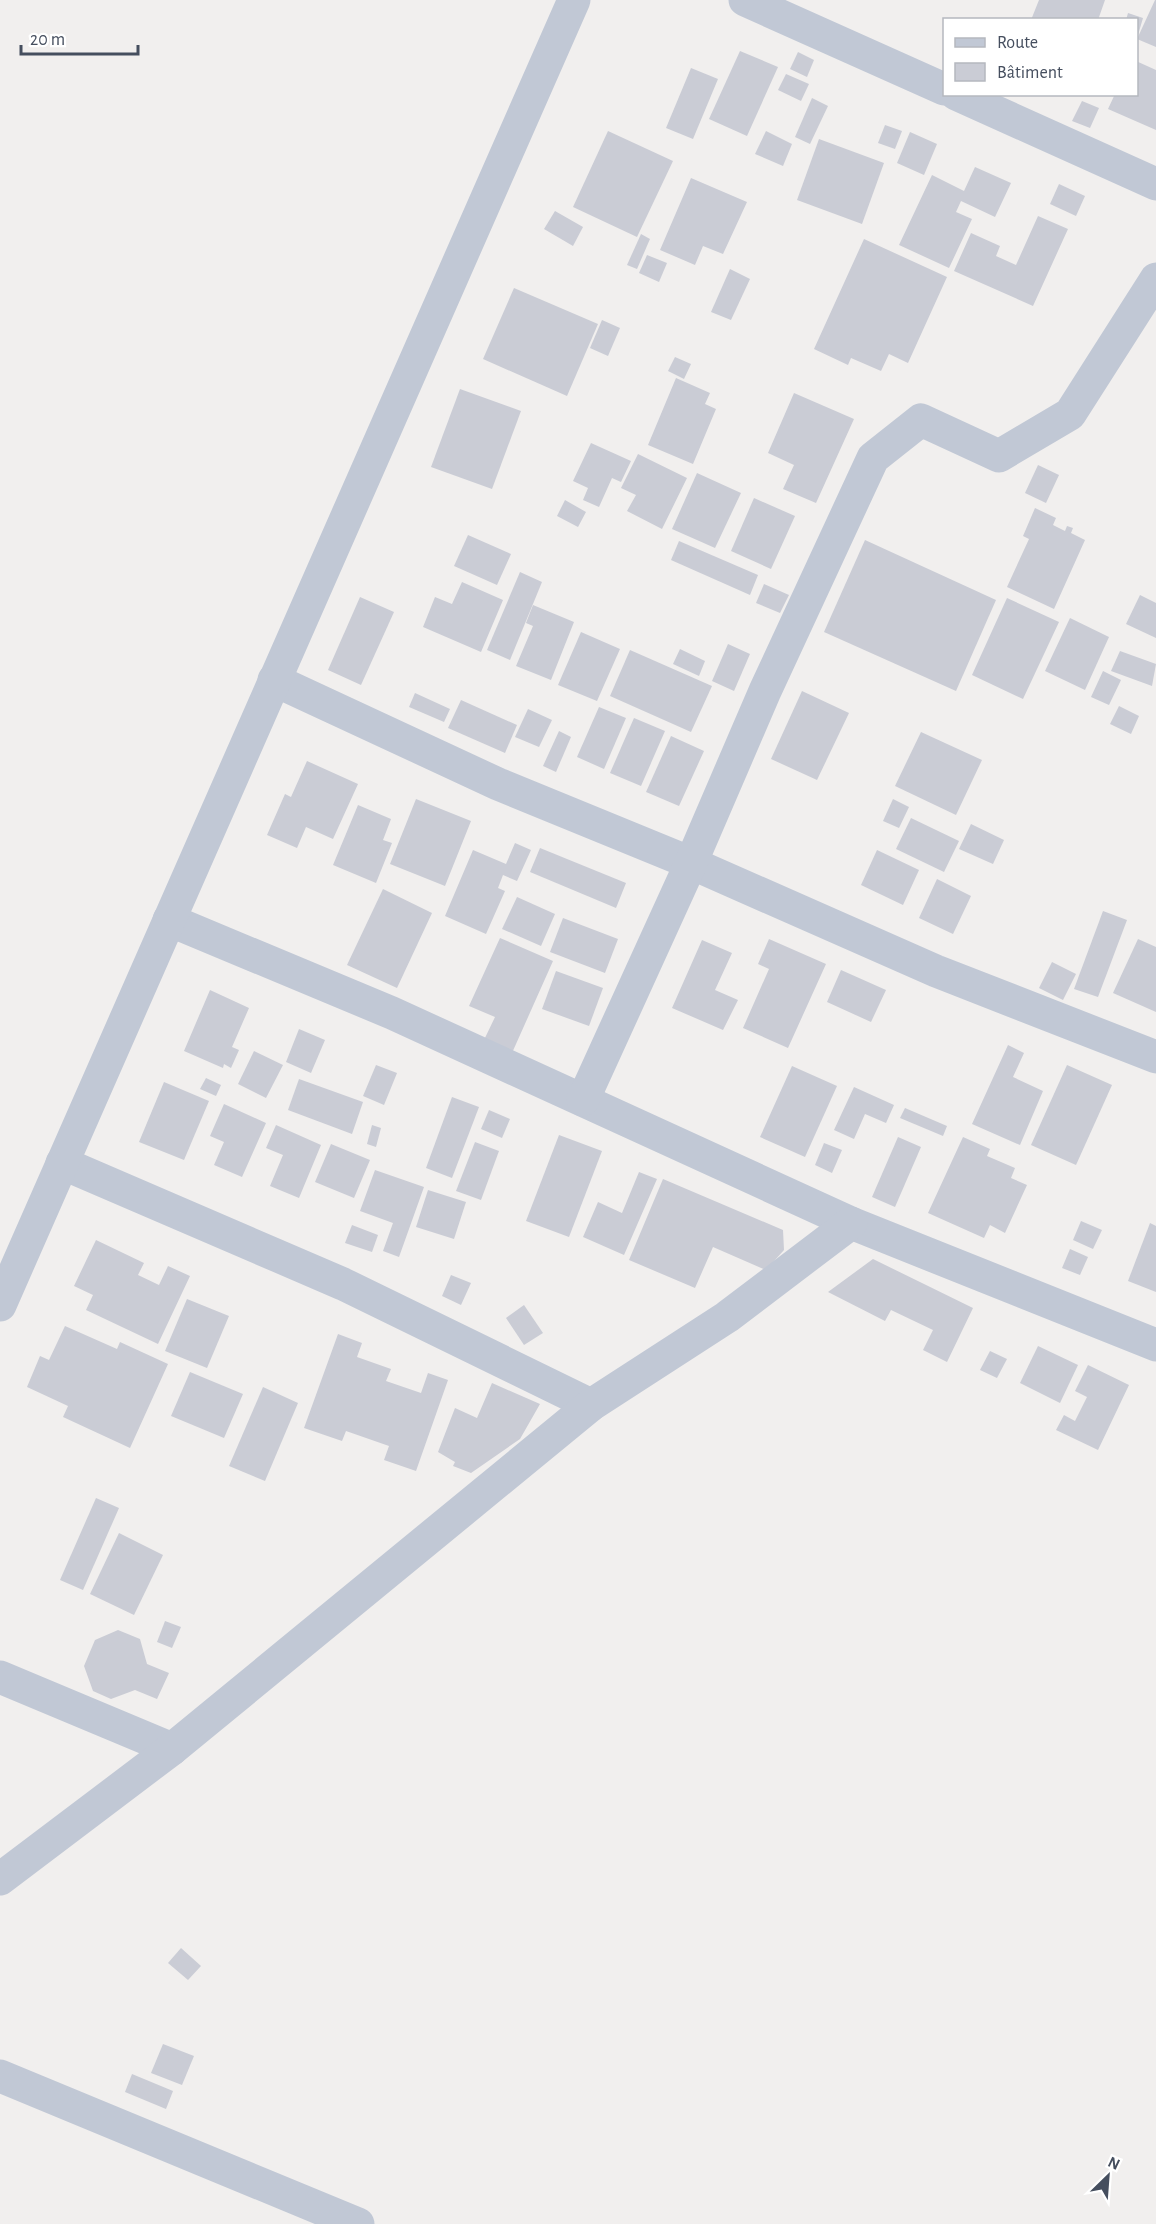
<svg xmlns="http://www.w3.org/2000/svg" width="1156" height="2224" viewBox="0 0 1156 2224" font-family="'Alegreya Sans',sans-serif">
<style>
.building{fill:#caccd5}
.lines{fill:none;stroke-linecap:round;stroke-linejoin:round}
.minor{stroke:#c1c8d5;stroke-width:33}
</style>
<rect width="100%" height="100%" fill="#f1efee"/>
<g class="building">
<polygon points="1039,0 1105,0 1098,20 1031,20"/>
<polygon points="1155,0 1156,0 1156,47 1137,39"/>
<polygon points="1128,13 1143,18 1138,35 1136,20 1126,20"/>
<polygon points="740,51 778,67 747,136 709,119"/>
<polygon points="798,52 814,60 807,77 790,69"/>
<polygon points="1136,61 1156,70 1156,130 1108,109 1115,94 1136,94"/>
<polygon points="691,68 718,79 693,139 666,128"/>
<polygon points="786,74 809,84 801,101 778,90"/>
<polygon points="812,98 828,106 810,144 795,137"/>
<polygon points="1082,101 1099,108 1090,128 1072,121"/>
<polygon points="885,125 902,131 895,149 878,143"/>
<polygon points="608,131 673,161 637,237 573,207"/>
<polygon points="766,131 792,144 783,166 755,154"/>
<polygon points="910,132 937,144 924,175 897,163"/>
<polygon points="819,139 884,163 862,224 797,200"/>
<polygon points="975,167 1011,183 995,217 961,201 956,212 972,219 949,268 899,245 932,175 964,191"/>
<polygon points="691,178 747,202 723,254 703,246 695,265 660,250"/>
<polygon points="1059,184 1085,196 1076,216 1050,204"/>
<polygon points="555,211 583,227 573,246 544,229"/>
<polygon points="1038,216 1068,229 1033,306 954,271 971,233 1000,246 996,256 1016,265"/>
<polygon points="641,234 650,239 637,269 627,265"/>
<polygon points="864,239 947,277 908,363 889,354 881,371 851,358 848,365 814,349"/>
<polygon points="647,255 667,263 659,282 639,273"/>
<polygon points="730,269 750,279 731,320 711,312"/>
<polygon points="514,288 598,324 567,396 483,359"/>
<polygon points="602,320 620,328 608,356 590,348"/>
<polygon points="675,357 691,364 684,379 668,371"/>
<polygon points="676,378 710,393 705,404 716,409 693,464 648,445"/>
<polygon points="460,389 521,411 492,489 431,467"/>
<polygon points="794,393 854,419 816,503 783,489 794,465 768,453"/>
<polygon points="591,443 631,461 621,482 612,478 599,507 583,500 588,488 573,481"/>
<polygon points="638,454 687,478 662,529 627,511 636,495 621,488"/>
<polygon points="1038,465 1059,475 1046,503 1025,493"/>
<polygon points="697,473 741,493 715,548 672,529"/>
<polygon points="754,498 795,516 771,569 731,551"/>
<polygon points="565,500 586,512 578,527 557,516"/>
<polygon points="1035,508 1056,518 1053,525 1065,531 1067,526 1073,528 1071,533 1085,540 1054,609 1007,587 1029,539 1023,536"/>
<polygon points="468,535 511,554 497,585 454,566"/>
<polygon points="865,540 996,600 956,691 824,632"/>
<polygon points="679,541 758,575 750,595 671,560"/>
<polygon points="520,572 542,582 510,660 487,650"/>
<polygon points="462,582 503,600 481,652 423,627 435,597 452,604"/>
<polygon points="764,584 789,595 780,613 756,603"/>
<polygon points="1140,595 1156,603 1156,638 1126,624"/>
<polygon points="360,597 394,612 361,685 328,670"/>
<polygon points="1007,598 1059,622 1023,699 972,675"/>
<polygon points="533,605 574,622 551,680 516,666 533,626 526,623"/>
<polygon points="1070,618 1109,637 1085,690 1045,671"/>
<polygon points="581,632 620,649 597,701 558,685"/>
<polygon points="728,644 750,654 734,691 712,681"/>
<polygon points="680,649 705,661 699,676 673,664"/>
<polygon points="630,650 712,686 691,732 610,696"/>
<polygon points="1120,651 1156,664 1152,686 1111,671"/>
<polygon points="1103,671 1121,680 1109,705 1091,697"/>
<polygon points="802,691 849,713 817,780 771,759"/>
<polygon points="415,693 450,709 444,722 409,707"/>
<polygon points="461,700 517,725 505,753 448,728"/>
<polygon points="1119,706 1139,716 1131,734 1110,724"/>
<polygon points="599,707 626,718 604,769 577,757"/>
<polygon points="528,709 552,720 539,747 515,737"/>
<polygon points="634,718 665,731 641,786 610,773"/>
<polygon points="559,731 571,737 556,772 543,766"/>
<polygon points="921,732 982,760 956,815 895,786"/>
<polygon points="671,736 704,751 679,806 646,792"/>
<polygon points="307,761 358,784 333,839 306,827 297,848 267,835 285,794 291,797"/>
<polygon points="416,799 471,821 445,886 390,864"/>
<polygon points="893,799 909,807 899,828 883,821"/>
<polygon points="358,805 391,819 383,840 392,843 376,883 333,865"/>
<polygon points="911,818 959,841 944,872 896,849"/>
<polygon points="971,824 1004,840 993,864 959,849"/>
<polygon points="515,843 531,850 517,881 503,875 498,888 505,891 486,934 445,916 473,850 506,864"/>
<polygon points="540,848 626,883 616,908 530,872"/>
<polygon points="877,850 919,870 903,905 861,885"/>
<polygon points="937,879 971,896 953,934 919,918"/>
<polygon points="383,889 432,913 397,988 347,965"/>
<polygon points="517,897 555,914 541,946 502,929"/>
<polygon points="1103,911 1127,920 1098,997 1074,989"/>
<polygon points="563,918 618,939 605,973 550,952"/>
<polygon points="500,938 553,961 512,1053 484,1040 495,1017 469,1006"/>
<polygon points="769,939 826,964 788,1048 743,1028 769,969 758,964"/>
<polygon points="1138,939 1156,947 1156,1012 1113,993"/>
<polygon points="702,940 732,953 715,990 738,1000 723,1030 672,1008"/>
<polygon points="1052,962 1076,974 1063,1000 1039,988"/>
<polygon points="841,970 886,990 871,1022 827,1002"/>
<polygon points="556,971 603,988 589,1026 542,1009"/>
<polygon points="210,990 249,1008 232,1047 239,1050 231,1068 224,1064 223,1068 184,1051"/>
<polygon points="299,1029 325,1040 311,1073 286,1062"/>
<polygon points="1008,1045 1024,1053 1013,1077 1043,1091 1020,1145 972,1124"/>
<polygon points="254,1051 283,1065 266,1098 238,1084"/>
<polygon points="376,1065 397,1073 384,1105 363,1096"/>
<polygon points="1067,1065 1112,1085 1076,1165 1031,1145"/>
<polygon points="792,1066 837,1086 805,1157 760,1137"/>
<polygon points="206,1078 221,1085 216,1096 200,1089"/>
<polygon points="299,1079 363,1102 352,1134 288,1110"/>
<polygon points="164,1082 209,1101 184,1160 139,1142"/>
<polygon points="854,1087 894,1105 886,1123 865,1114 854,1139 834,1130"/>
<polygon points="452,1097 479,1107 452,1178 426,1168"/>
<polygon points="224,1104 266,1123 242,1177 214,1165 224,1142 210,1136"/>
<polygon points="905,1108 947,1126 943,1136 900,1118"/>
<polygon points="489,1110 510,1119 502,1138 481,1129"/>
<polygon points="276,1125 321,1145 299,1198 270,1186 283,1155 266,1148"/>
<polygon points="372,1125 381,1128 376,1147 367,1144"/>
<polygon points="559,1135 602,1151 569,1237 526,1221"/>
<polygon points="898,1137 921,1147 895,1207 872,1197"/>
<polygon points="963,1137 990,1149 987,1156 1015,1168 1011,1178 1027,1185 1005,1233 990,1225 984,1238 928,1213"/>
<polygon points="475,1142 499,1151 481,1200 456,1191"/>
<polygon points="824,1143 842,1150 832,1173 815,1165"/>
<polygon points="331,1144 370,1160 354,1198 315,1182"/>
<polygon points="375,1170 424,1187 399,1257 383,1251 393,1223 360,1211"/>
<polygon points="639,1172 657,1179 624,1255 583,1237 598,1202 622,1213"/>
<polygon points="663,1179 783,1230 784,1250 766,1270 713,1247 695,1288 629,1260"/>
<polygon points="428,1190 466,1202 454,1239 416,1227"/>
<polygon points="1081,1221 1102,1230 1093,1249 1073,1240"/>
<polygon points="1150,1223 1156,1226 1156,1292 1128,1281"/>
<polygon points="352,1225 378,1235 372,1252 345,1243"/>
<polygon points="96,1240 144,1263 138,1275 159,1285 168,1266 190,1276 158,1344 86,1310 93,1295 74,1286"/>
<polygon points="1070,1249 1088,1257 1080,1275 1062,1268"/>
<polygon points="873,1259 973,1308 947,1362 923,1350 933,1330 891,1310 885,1321 828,1292"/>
<polygon points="451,1275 471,1283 461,1305 442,1296"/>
<polygon points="187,1299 229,1316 207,1368 165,1351"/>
<polygon points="524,1305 543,1333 524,1345 506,1318"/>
<polygon points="65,1326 117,1349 120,1342 168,1364 130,1448 63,1417 68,1406 27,1387 40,1356 49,1360"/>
<polygon points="338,1334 362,1343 357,1357 391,1369 386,1381 421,1393 428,1373 448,1380 416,1471 384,1460 389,1446 346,1431 342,1441 304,1428"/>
<polygon points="1038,1346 1078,1365 1060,1403 1020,1383"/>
<polygon points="990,1351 1007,1359 997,1378 980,1370"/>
<polygon points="1088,1365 1129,1385 1098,1450 1056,1430 1064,1415 1075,1421 1087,1397 1075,1391"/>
<polygon points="190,1372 243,1394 224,1438 171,1416"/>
<polygon points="492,1383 540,1404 520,1439 471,1473 453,1466 455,1462 438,1452 455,1408 477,1418"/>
<polygon points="263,1387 298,1403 265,1481 229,1466"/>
<polygon points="96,1498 119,1508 83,1590 60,1580"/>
<polygon points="119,1533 163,1555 134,1615 90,1594"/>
<polygon points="165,1621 181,1627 172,1648 157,1642"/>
<polygon points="118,1630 140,1639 147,1664 169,1673 157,1699 135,1690 111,1699 93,1691 84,1666 95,1640"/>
<polygon points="181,1948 201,1966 188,1980 168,1963"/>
<polygon points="163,2044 194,2056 182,2085 151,2073"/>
<polygon points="132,2074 173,2091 166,2109 125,2092"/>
</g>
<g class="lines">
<g class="minor">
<polyline points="745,0 944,89"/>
<polyline points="956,94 1156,184"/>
<polyline points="274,680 498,784 691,863 936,971 1156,1057"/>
<polyline points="169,920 392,1013 851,1223 1156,1345"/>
<polyline points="583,1100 691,863 765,691 873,458 921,420 999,456 1070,414 1156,279"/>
<polyline points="62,1163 343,1284 591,1405"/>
<polyline points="0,1305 574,0"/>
<polyline points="0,1677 172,1749"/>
<polyline points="0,1879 172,1749 591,1405 727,1317 851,1223"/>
<polyline points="0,2076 358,2224"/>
</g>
</g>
<rect x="943" y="18" width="195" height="78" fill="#ffffff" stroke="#b5b8bf" stroke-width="1.5"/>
<rect x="955" y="38" width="30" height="9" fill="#c1c8d5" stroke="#b5b8bf" stroke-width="1.5"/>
<text x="997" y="48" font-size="18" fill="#454e5e">Route</text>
<rect x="955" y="63" width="30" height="18" fill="#caccd5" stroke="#b5b8bf" stroke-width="1.5"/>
<text x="997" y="78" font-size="18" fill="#454e5e">Bâtiment</text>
<g transform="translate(1108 2176) rotate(25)" stroke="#ffffff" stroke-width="4.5" paint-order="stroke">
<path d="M0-4.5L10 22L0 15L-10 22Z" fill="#454e5e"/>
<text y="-9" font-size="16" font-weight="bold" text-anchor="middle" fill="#454e5e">N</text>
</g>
<path d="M21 45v9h117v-9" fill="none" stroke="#454e5e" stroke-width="3"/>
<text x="30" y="45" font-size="18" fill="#454e5e" stroke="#ffffff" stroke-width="4.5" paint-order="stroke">20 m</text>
</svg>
